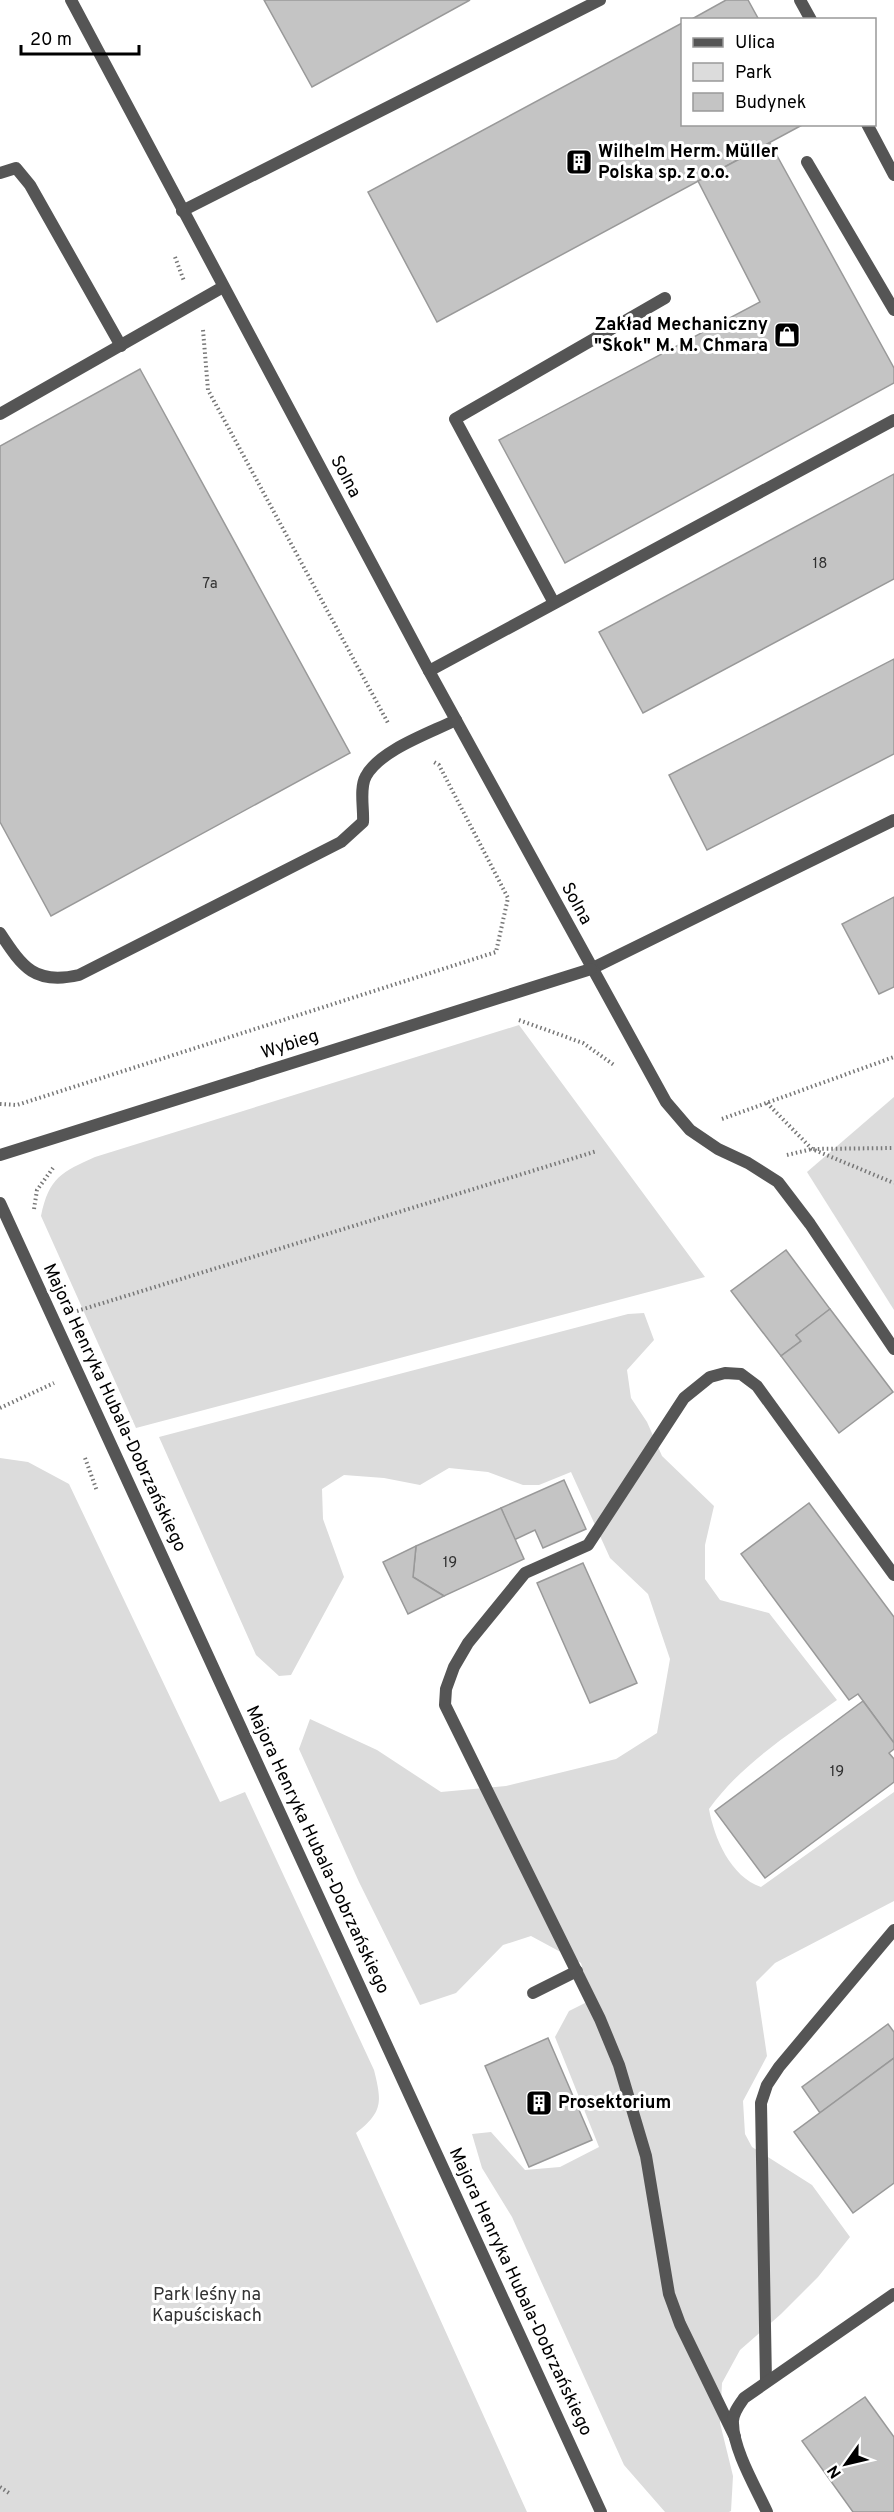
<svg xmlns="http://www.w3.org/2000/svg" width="894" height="2512" viewBox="0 0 894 2512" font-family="Overpass,sans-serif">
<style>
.green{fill:#dcdcdc}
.building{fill:#c4c4c4;stroke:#999;stroke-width:1.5}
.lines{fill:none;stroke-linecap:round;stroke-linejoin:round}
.path{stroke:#777;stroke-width:4;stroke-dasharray:1.5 3;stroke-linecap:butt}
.service{stroke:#555;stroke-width:12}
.minor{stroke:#555;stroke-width:12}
.labels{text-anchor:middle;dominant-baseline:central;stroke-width:6;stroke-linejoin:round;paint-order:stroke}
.number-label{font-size:15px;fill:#313131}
.poi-label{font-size:18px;font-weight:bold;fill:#000;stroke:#fff;text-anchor:start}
.street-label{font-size:18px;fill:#000;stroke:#fff}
.park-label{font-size:18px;fill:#333;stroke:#fff}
</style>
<rect width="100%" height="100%" fill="#fff"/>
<g class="green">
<path d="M519,1025L705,1277L136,1428L41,1216C49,1177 62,1172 95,1157Z"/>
<polygon points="894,1097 894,1310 807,1172"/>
<path d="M644,1313L654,1340L627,1370L631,1398L647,1422L662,1456L714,1506L705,1545V1579L720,1600L769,1613L837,1700C791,1733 742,1763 709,1809C714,1838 731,1877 761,1887L894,1792V1901L775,1963L756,1982L767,2056L743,2101L745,2134L752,2147L812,2185L850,2237L818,2277L781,2314L740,2350L722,2383L720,2423L733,2476L731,2511L729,2512H665L624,2465L512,2217L482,2168L472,2134L491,2132L525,2170L560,2167L599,2147L555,2037L569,2011L591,2000L581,1963L531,1936L503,1945L456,1993L420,2005L359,1882L299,1749L310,1719L377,1750L441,1792L506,1786L616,1759L657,1733L670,1659L648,1594L610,1558L571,1472L539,1485H523L488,1472L449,1468L420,1485L384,1478L344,1475L322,1489L323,1519L344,1577L291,1675L279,1676L256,1655L159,1437L628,1314Z"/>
<path d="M0,1458L28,1462L69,1484L220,1802L245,1792L374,2070C382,2102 383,2112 356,2133L527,2512H0Z"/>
</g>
<g class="building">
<polygon points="264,0 470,0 312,87"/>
<polygon points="726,0 748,0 759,20 690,20"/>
<polygon points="682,23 682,124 804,124 437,322 368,192"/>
<polygon points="770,143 894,368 894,383 565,563 499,440 760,302 698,181"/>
<polygon points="140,369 350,753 51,916 0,822 0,446"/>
<polygon points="894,474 894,579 643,713 599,632"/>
<polygon points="894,659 894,754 707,850 669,775"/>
<polygon points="894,897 894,987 879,994 842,924"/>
<polygon points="786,1250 830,1309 796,1335 801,1341 781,1356 731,1291"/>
<polygon points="830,1309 893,1392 839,1433 781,1356 801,1341 796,1335"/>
<polygon points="564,1480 586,1529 543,1548 535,1530 514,1540 501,1508"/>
<polygon points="809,1503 894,1617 894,1743 858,1694 849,1700 741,1554"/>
<polygon points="501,1508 524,1559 444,1596 413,1577 416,1546"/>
<polygon points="416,1546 413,1577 444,1596 408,1614 383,1562"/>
<polygon points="583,1563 637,1683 590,1703 537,1583"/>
<polygon points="863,1701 894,1743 894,1749 889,1753 894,1759 894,1782 765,1878 715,1811"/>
<polygon points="888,2024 894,2032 894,2058 820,2113 802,2087"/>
<polygon points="548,2038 592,2140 529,2167 485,2066"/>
<polygon points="894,2058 894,2183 853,2213 794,2132"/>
<polygon points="865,2397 894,2437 894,2512 853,2512 802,2441"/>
</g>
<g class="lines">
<g class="path">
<polyline points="175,257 184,281"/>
<polyline points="203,330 208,390 388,723"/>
<polyline points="519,1020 583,1043 614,1065"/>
<polyline points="767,1103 812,1149 894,1183"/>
<polyline points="0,1104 17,1105 496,952 508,898 439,765 432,761"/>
<polyline points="722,1119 894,1057"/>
<polyline points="787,1155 812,1149 894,1148"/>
<polyline points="34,1209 37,1190 53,1168"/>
<polyline points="77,1311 597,1151"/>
<polyline points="0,1408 54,1383"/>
<polyline points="85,1458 97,1491"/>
<polyline points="0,2487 9,2493"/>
</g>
<g class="service">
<polyline points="800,0 811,20"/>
<polyline points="867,124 894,175"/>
<polyline points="807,162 894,310"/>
<polyline points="0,173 16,168 30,185 121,346"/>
<polyline points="182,211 600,0"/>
<polyline points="0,414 223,287"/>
<polyline points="554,603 455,419 665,298"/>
<polyline points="429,671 894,420"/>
<path d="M0,933C23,968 35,985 79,975L341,842L363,822C364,809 359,788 366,776C380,750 430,733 456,720"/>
<polyline points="591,969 894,820"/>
<polyline points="533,1993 577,1971"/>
<polyline points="766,2382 761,2103 767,2085 779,2067 894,1930"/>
<polyline points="735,2437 680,2324 669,2294 646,2156 619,2065 600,2019 445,1705 446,1689 454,1667 468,1643 525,1573 588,1545 684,1398 710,1377 725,1373 741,1374 757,1386 894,1575"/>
<path d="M767,2512C756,2488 733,2449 733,2423C732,2414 739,2405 744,2398L894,2294"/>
</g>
<g class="minor">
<polyline points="71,0 429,671 666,1102 690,1130 718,1149 748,1163 778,1182 810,1224 894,1349"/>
<polyline points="0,1155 591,969"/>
<polyline points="0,1203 601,2512"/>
</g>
</g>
<defs>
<symbol id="building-square" viewBox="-11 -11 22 22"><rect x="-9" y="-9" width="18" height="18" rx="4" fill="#000" stroke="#fff"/><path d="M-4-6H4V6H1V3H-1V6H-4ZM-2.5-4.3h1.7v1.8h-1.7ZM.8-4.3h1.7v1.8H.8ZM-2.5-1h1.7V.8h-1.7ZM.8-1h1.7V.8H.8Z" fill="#fff"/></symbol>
<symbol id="shop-square" viewBox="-11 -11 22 22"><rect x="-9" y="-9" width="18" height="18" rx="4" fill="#000" stroke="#fff"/><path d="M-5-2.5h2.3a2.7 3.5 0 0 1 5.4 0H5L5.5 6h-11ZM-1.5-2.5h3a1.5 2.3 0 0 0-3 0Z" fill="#fff"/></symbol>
</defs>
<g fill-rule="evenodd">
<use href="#building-square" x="564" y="147" width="30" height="30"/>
<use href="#shop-square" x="772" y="320" width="30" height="30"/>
<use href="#building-square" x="524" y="2088" width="30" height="30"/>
</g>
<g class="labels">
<g class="number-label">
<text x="820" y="564">18</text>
<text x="210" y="584">7a</text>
<text x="450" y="1563">19</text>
<text x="837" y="1772">19</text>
</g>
<g class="poi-label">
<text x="598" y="152">Wilhelm Herm. Müller<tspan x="598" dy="21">Polska sp. z o.o.</tspan></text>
<text x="768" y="325" text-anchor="end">Zakład Mechaniczny<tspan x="768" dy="21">"Skok" M. M. Chmara</tspan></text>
<text x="558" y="2103">Prosektorium</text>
</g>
<g class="street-label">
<text transform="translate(345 477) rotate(62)">Solna</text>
<text transform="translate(576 904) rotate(61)">Solna</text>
<text transform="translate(290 1045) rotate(-18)">Wybieg</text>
<text transform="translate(114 1408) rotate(65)">Majora Henryka Hubala-Dobrzańskiego</text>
<text transform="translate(317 1850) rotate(65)">Majora Henryka Hubala-Dobrzańskiego</text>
<text transform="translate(520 2292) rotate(65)">Majora Henryka Hubala-Dobrzańskiego</text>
</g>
<g class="park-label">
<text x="207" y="2295">Park leśny na<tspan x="207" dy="21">Kapuściskach</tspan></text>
</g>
</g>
<rect x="681" y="18" width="195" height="108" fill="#ffffff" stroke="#999999" stroke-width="1.5"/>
<rect x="693" y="38" width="30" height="9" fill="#555555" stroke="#999999" stroke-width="1.5"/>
<text x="735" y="48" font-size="18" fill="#000000">Ulica</text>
<rect x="693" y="63" width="30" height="18" fill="#dcdcdc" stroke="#999999" stroke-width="1.5"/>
<text x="735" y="78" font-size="18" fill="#000000">Park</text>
<rect x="693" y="93" width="30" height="18" fill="#c4c4c4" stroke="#999999" stroke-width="1.5"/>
<text x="735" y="108" font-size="18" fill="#000000">Budynek</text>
<g transform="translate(846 2464) rotate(236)" stroke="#ffffff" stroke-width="4.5" paint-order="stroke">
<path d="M0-4.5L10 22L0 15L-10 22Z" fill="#000000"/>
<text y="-9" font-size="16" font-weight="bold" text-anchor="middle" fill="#000000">N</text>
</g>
<path d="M21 45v9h118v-9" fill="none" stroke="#000000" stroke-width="3"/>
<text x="30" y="45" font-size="18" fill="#000000" stroke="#ffffff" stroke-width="4.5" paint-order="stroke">20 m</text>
</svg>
